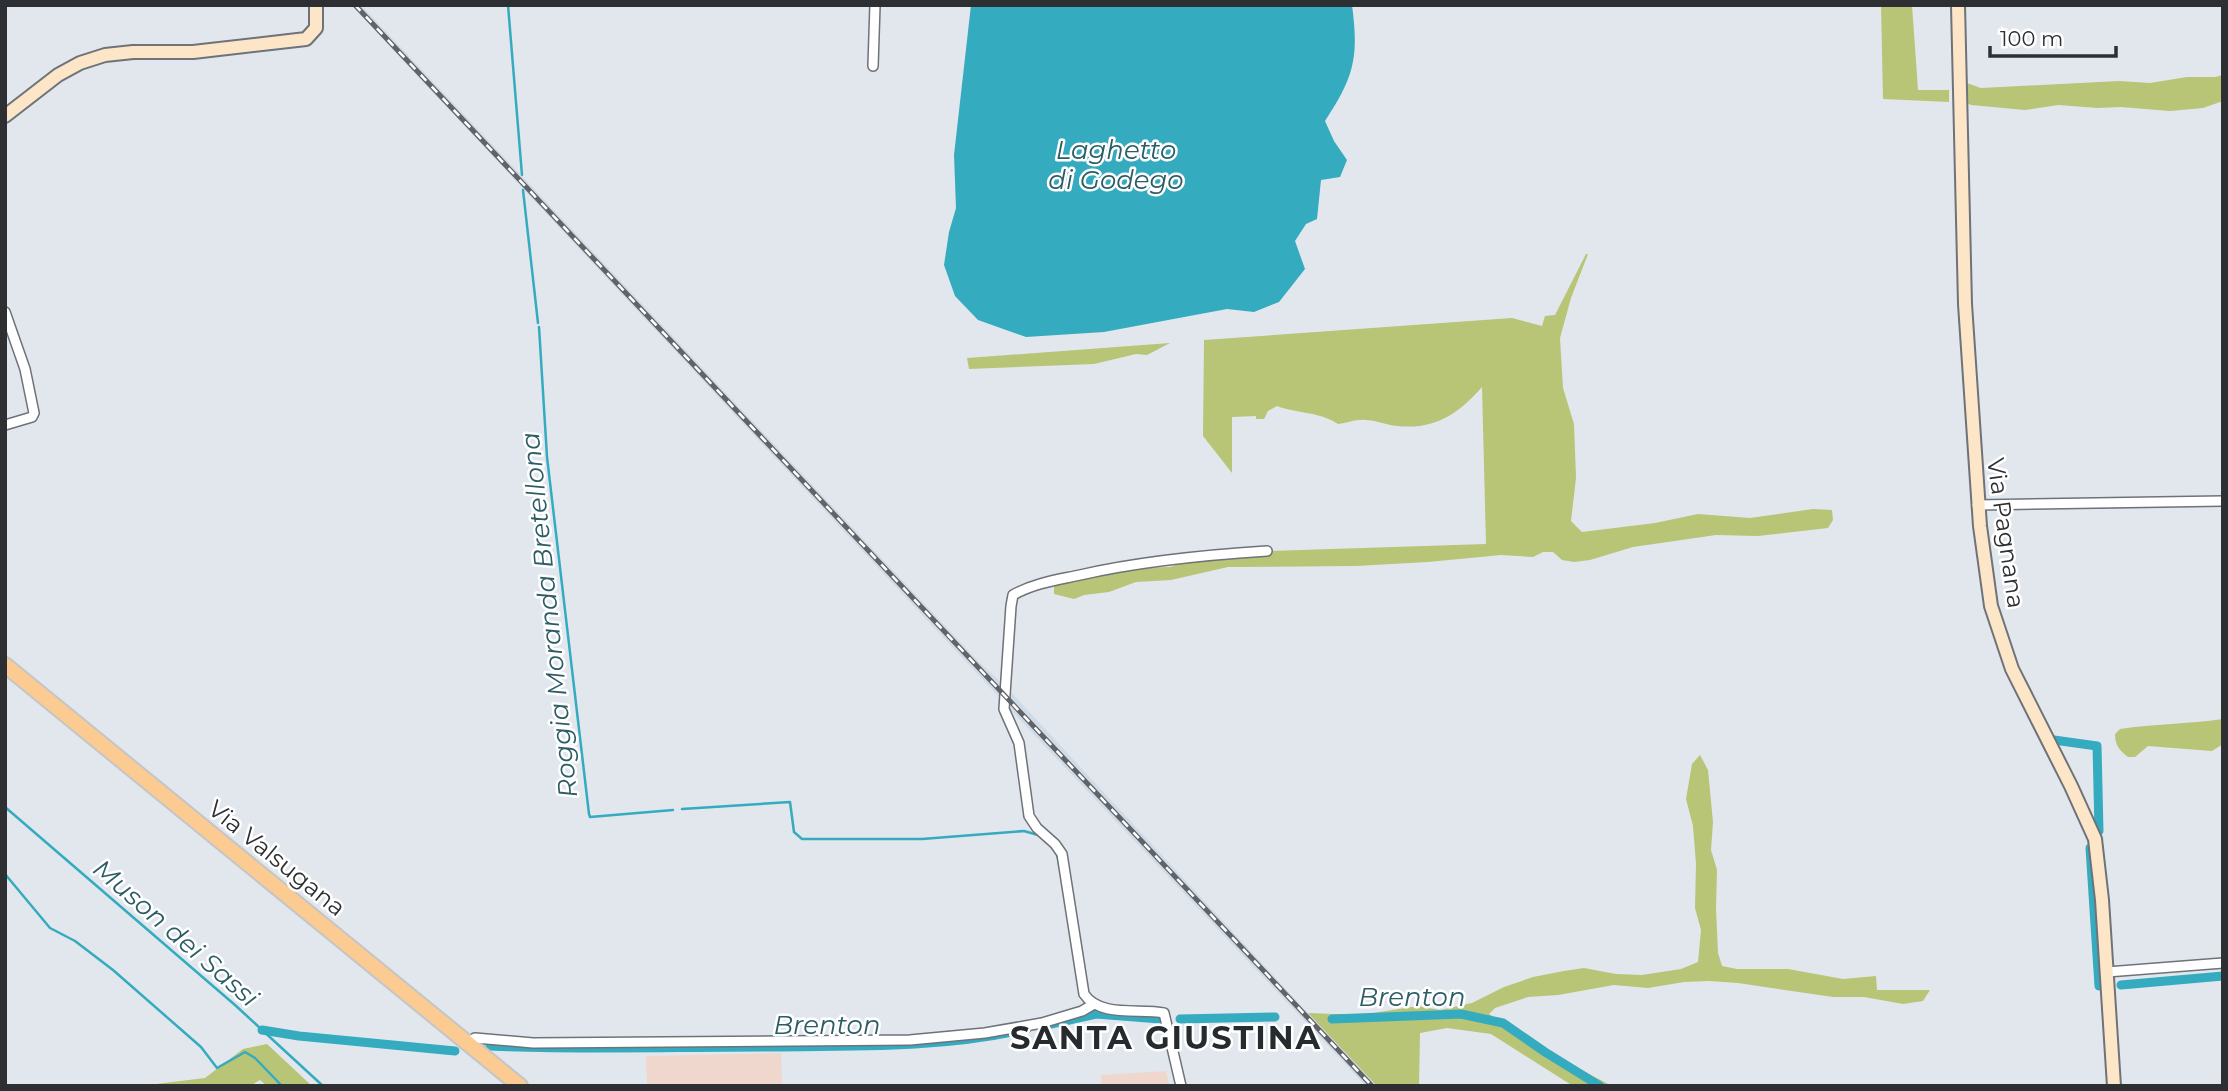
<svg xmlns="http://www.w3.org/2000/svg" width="2228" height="1091" viewBox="0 0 2228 1091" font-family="Montserrat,sans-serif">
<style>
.industrial{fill:#efd7ce}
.built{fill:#cfdbe7}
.green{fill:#b8c476}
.water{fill:#34abbf}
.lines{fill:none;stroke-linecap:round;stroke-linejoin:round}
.stream{stroke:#34abbf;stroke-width:2.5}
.canal{stroke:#34abbf;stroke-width:9}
.street-casing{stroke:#6d7378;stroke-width:12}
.secondary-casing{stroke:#6d7378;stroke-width:16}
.primary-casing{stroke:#c4c5c6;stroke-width:18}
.street{stroke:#fff;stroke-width:9}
.secondary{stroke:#fde5c8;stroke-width:12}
.primary{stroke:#fbcb92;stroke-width:14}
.rail-casing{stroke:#606367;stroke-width:5}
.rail{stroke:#fff;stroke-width:2.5;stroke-dasharray:8;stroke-linecap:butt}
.labels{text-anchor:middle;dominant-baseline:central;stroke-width:5;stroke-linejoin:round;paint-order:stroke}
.street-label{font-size:24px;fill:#2d2f32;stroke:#fff}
.water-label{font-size:26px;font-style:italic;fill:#2c5d65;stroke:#fff}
.district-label{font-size:32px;font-weight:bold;letter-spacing:2px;fill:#262b2f;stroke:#fff}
</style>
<rect width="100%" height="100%" fill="#e1e7ed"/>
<g class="industrial">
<polygon points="781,1053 782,1086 647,1086 646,1056"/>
<polygon points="1166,1071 1169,1084 1101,1086 1101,1075"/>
</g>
<g class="built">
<polygon points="351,5 361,5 978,661 1003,684 1001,699"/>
<polygon points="1009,690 1308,1013 1377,1086 1366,1086 1007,706"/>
</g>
<g class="green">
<polygon points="1881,5 1912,5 1918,90 1949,90 1949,102 1883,99"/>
<polygon points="2223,75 2223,101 2203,108 2170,111 2121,107 2098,108 2058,105 2025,110 1971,105 1964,102 1964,82 1981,88 2119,81 2150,83 2187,77 2215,77"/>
<path d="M1586,254H1588L1571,298L1560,338L1563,388L1574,424L1576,478L1571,521L1582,532L1655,523L1698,514L1750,518L1813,509L1832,510L1833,520L1828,528L1758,536L1716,535L1633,547L1590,560L1574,562L1562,560L1553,552H1543L1533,557L1501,555L1428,562L1356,566L1228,567L1171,580L1136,582L1109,592L1084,595L1074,599L1054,594V580L1125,568L1170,567L1179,564L1192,555L1266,557L1267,551L1486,544L1482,387C1458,414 1435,430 1397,426C1387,425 1376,420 1365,420C1357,419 1347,423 1338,424C1318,411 1298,414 1277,406L1268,411L1264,419H1256V416L1232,417V473L1203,436L1204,340L1512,318L1542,326L1545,316L1555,315Z"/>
<polygon points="1170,343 1147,355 1136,354 1094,364 969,369 967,358"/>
<path d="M2223,719V744L2212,751L2148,746L2135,757H2128C2119,750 2115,745 2115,734L2120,729C2154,724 2188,724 2223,719Z"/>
<polygon points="1700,755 1708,770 1713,822 1711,850 1717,870 1716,908 1718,953 1722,966 1737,969 1788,969 1843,979 1876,976 1877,990 1930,990 1923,1001 1903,1004 1864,997 1833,997 1738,983 1709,981 1684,982 1648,988 1614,985 1558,995 1528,997 1495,1008 1489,1014 1570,1064 1612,1086 1573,1086 1491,1034 1447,1028 1420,1033 1419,1086 1377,1086 1308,1013 1360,1015 1418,1006 1440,1010 1472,1003 1504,987 1533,977 1564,971 1584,968 1616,974 1642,975 1681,969 1698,962 1701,930 1695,908 1696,864 1693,826 1686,799 1692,764"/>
<polygon points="267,1044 312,1086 267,1086 260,1080 250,1086 140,1086 205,1078 243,1049"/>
</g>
<path class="water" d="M971,5H1352C1359,58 1354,77 1325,121L1334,141L1347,160L1340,177L1321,180L1317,219L1306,224L1295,241L1305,269L1279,302L1254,312L1227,309L1104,332L1026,337L978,320L955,296L944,265L949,232L956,208L954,155Z"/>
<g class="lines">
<g class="stream">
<polyline points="508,5 522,175"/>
<polyline points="523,190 538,323"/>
<polyline points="539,327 547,457 589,814 590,817 673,810"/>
<polyline points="5,807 235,1005 323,1086"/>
<polyline points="682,809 790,802 794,832 802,839 922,839 1024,831 1038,835"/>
<polyline points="1057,854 1060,868"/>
<polyline points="5,874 50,928 75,941 113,970 201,1047 217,1068 245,1052 255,1058 282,1086"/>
</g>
<g class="canal">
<polyline points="2054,740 2097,746 2099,831"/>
<polyline points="2090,848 2099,986"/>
<polyline points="2121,985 2223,976"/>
<polyline points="1180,1019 1275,1017"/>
<polyline points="1332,1019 1461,1014 1503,1023 1545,1052 1600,1086"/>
<polyline points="1051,1024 1096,1014 1160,1019"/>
<polyline points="262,1030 299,1036 455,1051"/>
<path d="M490,1046C581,1050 671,1047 762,1047C850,1046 941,1049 1027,1029"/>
</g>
<defs>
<g id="street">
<polyline points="873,66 875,5"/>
<polyline points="5,312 25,369 34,413 32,417 5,425"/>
<polyline points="1977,505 2223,501"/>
<polyline points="2107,972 2223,963"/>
<polyline points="468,1043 475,1038 533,1043 910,1040 985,1033 1042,1023 1082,1011 1094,1004"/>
<path d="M1181,1086L1164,1013C1140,1008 1100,1018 1084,994L1062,854L1055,844L1037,828L1029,816L1019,743L1004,709L1011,606L1013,595C1034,583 1057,580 1080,575C1141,561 1204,555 1267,551"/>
</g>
<g id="secondary">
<polyline points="1958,5 1965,304 1980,526 1991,606 2012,669 2071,786 2095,839 2102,900 2114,1086"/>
<polyline points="5,116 58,75 80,63 105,55 133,52 193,52 306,39 316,28 316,5"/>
</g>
<polyline id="primary" points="5,665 520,1086"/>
</defs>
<use href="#street" class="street-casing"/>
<use href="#secondary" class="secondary-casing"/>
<use href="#primary" class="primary-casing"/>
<use href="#street" class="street"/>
<use href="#secondary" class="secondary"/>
<use href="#primary" class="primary"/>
<defs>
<polyline id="rail" points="355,5 1372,1086"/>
</defs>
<use href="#rail" class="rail-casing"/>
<use href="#rail" class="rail"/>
</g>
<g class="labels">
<g class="street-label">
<text transform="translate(2006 533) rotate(82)">Via Pagnana</text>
<text transform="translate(277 858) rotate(39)">Via Valsugana</text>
</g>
<g class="water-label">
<text x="1116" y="150">Laghetto<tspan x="1116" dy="30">di Godego</tspan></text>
<text transform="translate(549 615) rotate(-96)">Roggia Moranda Bretellona</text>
<text transform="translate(176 933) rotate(41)">Muson dei Sassi</text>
<text x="1412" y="997">Brenton</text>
<text x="827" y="1025">Brenton</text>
</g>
<g class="district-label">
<text x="1166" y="1037">SANTA GIUSTINA</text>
</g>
</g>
<rect width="2228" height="1091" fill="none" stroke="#2d2f32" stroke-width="14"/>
<path d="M1990 46v10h126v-10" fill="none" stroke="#2d2f32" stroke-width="3.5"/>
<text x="2000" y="46" font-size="21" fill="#2d2f32" stroke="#ffffff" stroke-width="5" paint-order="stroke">100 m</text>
</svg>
